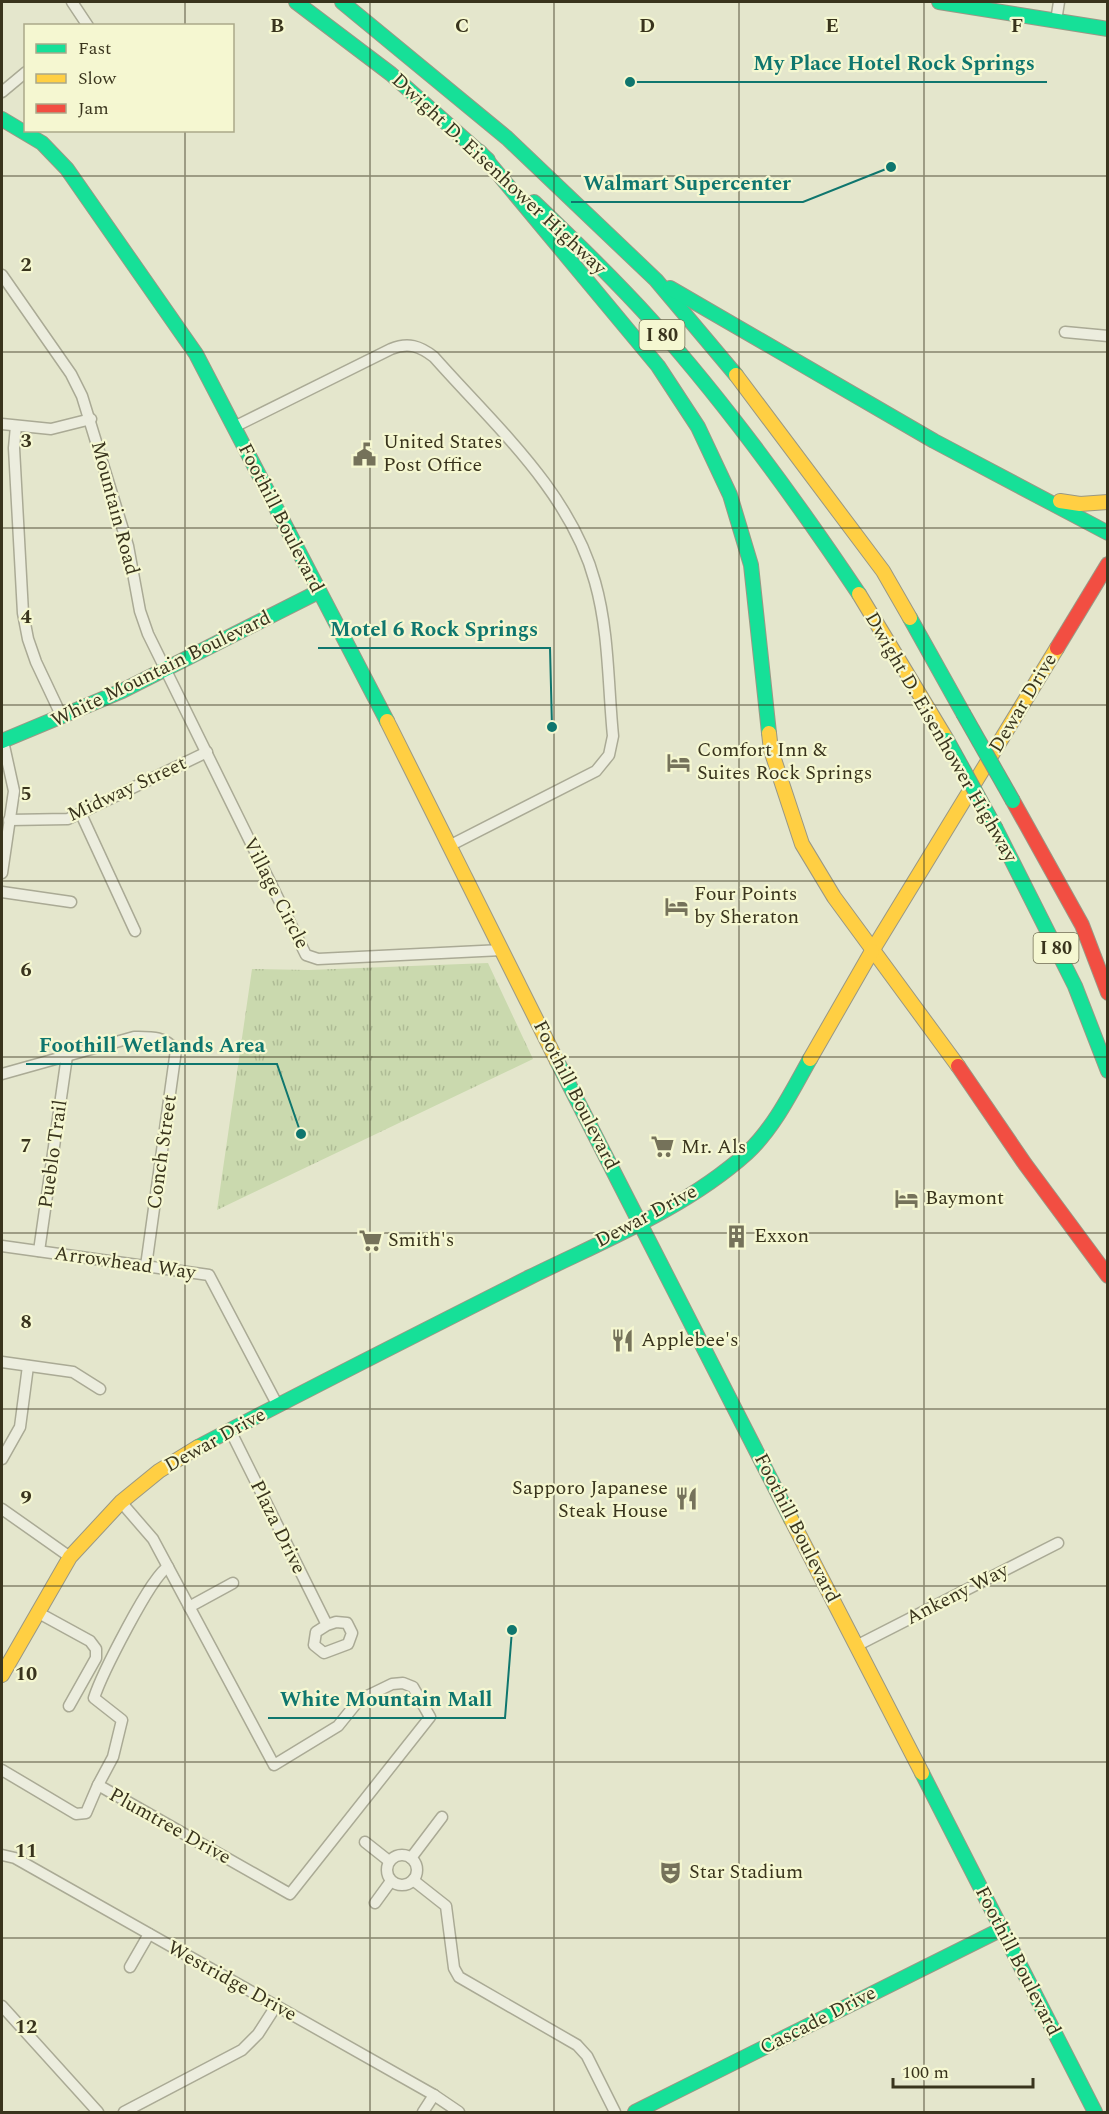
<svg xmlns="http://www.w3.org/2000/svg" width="1109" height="2114" viewBox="0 0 1109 2114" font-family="Spectral,serif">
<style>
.grass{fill:url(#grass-tufts)}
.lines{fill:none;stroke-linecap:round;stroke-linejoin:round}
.street-casing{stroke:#aaaa95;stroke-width:13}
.fast-casing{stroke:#999885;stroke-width:16}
.slow-casing{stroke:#999885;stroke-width:16}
.jam-casing{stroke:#999885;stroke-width:16}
.street{stroke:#ecedde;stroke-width:10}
.fast{stroke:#16e098;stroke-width:14}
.slow{stroke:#ffcf43;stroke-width:14}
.jam{stroke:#f24e42;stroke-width:14}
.fast-bridge-casing{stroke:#8f8f7c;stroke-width:16;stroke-linecap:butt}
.fast-bridge{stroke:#16e098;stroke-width:14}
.grid{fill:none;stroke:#39341d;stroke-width:1.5;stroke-opacity:0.55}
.labels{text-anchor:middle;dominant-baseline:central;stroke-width:4.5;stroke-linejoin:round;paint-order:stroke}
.shield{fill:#f5f7d1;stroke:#716e53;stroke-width:1.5}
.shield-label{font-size:18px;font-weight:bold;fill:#39341d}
.street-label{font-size:20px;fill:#39341d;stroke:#f5f7d1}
.poi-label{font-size:20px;fill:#39341d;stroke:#f5f7d1;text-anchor:start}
.grid-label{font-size:20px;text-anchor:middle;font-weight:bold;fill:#39341d;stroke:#f5f7d1;stroke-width:4.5;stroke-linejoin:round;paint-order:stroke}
.leader{fill:none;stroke:#0f766e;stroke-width:2}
.callout-dot{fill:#0f766e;stroke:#f5f7d1;stroke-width:2}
.callout-label{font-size:21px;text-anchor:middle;font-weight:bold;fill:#0f766e;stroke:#f5f7d1;stroke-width:4.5;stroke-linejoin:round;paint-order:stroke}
</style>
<defs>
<pattern id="grass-tufts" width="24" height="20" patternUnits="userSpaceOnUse" patternTransform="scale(1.5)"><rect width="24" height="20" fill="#cad9ae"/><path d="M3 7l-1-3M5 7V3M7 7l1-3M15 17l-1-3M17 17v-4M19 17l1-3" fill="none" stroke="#aebb95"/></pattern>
</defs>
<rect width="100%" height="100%" fill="#e4e6cc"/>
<polygon class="grass" points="488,963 533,1059 217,1210 252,969 309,970"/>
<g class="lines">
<defs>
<g id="street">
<polyline points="72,2 88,26"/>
<polyline points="1056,21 1059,2"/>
<polyline points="2,92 26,72"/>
<polyline points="2,275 71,374 82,396 128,546 140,611 148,634 306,955 318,959 502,950"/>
<polyline points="1065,332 1108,336"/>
<polyline points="2,424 51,429 91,419"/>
<polyline points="16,426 14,448 23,613 28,639 36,662 62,717"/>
<path d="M234,427L391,349C408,342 420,346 434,357C494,425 571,492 595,582C609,631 608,686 613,736L609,755L596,771L449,846"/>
<polyline points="81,814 135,931"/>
<polyline points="9,820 68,819 207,752"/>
<polyline points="2,873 14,791 3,741"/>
<polyline points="2,892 71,902"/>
<path d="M2,1074L134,1037C152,1037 164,1036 176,1050L146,1266"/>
<polyline points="2,1246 209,1275 278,1406"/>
<polyline points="39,1251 67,1056"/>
<polyline points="2,1362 73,1372 100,1389"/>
<polyline points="230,1430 327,1625 316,1632 314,1645 324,1653 348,1644 352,1633 347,1623 336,1622 327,1625"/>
<polyline points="2,1459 20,1427 28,1366"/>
<polyline points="2,1509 70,1557"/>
<polyline points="189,1607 233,1583"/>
<polyline points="37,1612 90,1641 96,1649 96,1658 69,1706"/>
<polyline points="856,1646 1058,1543"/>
<polyline points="2,1770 76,1814 86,1813 98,1785 290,1894 430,1717 413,1687 403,1683 392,1684 359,1700 338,1726 274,1765 153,1539 121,1502"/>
<path d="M98,1785L113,1757L122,1720L94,1698C101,1676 151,1576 168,1567"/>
<polyline points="365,1842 389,1861"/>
<circle cx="402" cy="1870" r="15"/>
<polyline points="2,1855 15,1858 434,2095 459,2112"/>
<polyline points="411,1858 442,1817"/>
<polyline points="413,1880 446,1906 454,1968 459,1977 577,2045 587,2056 615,2112"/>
<polyline points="375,1903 391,1881"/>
<polyline points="130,1967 149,1934"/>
<polyline points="2,2006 98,2112"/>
<polyline points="124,2112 242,2050 258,2034 276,2006"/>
<polyline points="423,2112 434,2095"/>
</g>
<g id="fast">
<polyline points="296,2 391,74 488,160"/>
<polyline points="342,2 507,138 656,280 736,375"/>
<polyline points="939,2 1108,29"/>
<polyline points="2,119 42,143 67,169 196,354 387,721"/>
<polyline points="480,152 658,366 698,427 730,495 751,565 769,733"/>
<path d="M534,202C575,241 615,280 653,322C729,407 796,500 859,594"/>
<polyline points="670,288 934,441 1108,533"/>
<polyline points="910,618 963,713"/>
<polyline points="2,741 122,691 318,592"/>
<polyline points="996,829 1075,986 1108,1071"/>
<polyline points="557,1061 791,1519"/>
<path d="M198,1447C308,1389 419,1333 530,1277C603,1241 686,1208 747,1153C774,1128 792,1091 810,1059"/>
<polyline points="922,1773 1095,2112"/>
<polyline points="635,2112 1002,1929"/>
</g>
<g id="slow">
<polyline points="736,375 883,571 910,618"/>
<polyline points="1060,501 1080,504 1108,502"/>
<polyline points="859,594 947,740"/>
<polyline points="387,721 557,1061"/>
<polyline points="769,733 771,750 802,844 834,897 958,1066"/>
<polyline points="872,951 1057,648"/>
<polyline points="810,1059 872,951"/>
<polyline points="791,1519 922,1773"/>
<polyline points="2,1675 70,1557 121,1502 159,1471 198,1447"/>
</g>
<g id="jam">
<polyline points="1057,648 1108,564"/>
<polyline points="1013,801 1082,925 1108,993"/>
<polyline points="958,1066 1025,1164 1108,1276"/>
</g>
</defs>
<use href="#street" class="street-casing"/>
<use href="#fast" class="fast-casing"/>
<use href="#slow" class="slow-casing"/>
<use href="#jam" class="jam-casing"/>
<use href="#street" class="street"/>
<use href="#fast" class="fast"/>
<use href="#slow" class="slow"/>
<use href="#jam" class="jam"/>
<defs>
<g id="fast-bridge">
<polyline points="963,713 1013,801"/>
<polyline points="947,740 996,829"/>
</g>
</defs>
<use href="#fast-bridge" class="fast-bridge-casing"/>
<use href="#fast-bridge" class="fast-bridge"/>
</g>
<path class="grid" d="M185,2V26M370,2V2112M554,2V2112M739,2V2112M924,2V2112M185,130V2112M2,176H1108M2,352H1108M2,528H1108M2,705H1108M2,881H1108M2,1057H1108M2,1233H1108M2,1409H1108M2,1586H1108M2,1762H1108M2,1938H1108"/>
<defs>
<symbol id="civic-bare" viewBox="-9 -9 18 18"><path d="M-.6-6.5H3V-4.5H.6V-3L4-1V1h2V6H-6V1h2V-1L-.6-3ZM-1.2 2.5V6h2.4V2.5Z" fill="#75725a" stroke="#f5f7d1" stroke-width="2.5" paint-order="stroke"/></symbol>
<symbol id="hotel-bare" viewBox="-9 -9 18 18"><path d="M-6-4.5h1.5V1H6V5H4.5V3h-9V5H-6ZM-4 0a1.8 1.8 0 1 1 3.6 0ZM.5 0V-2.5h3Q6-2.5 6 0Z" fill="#75725a" stroke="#f5f7d1" stroke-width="2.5" paint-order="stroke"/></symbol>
<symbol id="supermarket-bare" viewBox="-9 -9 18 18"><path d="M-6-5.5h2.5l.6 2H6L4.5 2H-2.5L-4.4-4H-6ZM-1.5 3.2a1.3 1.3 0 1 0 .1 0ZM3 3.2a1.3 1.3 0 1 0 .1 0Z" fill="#75725a" stroke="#f5f7d1" stroke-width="2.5" paint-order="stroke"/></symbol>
<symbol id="building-bare" viewBox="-9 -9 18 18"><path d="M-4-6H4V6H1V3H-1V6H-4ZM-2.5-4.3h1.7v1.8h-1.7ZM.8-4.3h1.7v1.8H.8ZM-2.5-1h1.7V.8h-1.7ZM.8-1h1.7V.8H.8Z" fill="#75725a" stroke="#f5f7d1" stroke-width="2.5" paint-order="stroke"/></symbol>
<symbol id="restaurant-bare" viewBox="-9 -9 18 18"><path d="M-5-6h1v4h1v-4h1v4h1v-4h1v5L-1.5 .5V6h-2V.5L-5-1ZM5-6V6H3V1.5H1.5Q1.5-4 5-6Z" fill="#75725a" stroke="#f5f7d1" stroke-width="2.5" paint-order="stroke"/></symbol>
<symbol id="theatre-bare" viewBox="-9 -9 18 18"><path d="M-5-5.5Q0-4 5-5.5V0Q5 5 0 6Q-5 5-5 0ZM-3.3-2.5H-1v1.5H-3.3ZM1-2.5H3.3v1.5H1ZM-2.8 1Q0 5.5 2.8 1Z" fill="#75725a" stroke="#f5f7d1" stroke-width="2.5" paint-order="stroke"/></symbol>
</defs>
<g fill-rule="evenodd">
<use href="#civic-bare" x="348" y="438" width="33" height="33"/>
<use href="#hotel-bare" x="662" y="746" width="33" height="33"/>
<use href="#hotel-bare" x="660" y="890" width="33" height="33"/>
<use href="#supermarket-bare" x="646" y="1130" width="33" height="33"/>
<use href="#hotel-bare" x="890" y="1182" width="33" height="33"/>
<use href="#building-bare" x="720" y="1220" width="33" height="33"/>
<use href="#supermarket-bare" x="354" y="1224" width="33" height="33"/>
<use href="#restaurant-bare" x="606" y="1324" width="33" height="33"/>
<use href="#restaurant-bare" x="670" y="1482" width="33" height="33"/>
<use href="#theatre-bare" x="654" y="1856" width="33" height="33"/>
</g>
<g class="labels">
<g class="shield">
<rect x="639.5" y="320" width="45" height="30" rx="4.5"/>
<rect x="1033.5" y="933" width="45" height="30" rx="4.5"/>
</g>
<g class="shield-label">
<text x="662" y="335">I 80</text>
<text x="1056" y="948">I 80</text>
</g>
<g class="street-label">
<text transform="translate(499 174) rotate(43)">Dwight D. Eisenhower Highway</text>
<text transform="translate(115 508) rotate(75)">Mountain Road</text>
<text transform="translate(281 518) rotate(63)">Foothill Boulevard</text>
<text transform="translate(161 669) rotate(-26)">White Mountain Boulevard</text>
<text transform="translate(1023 703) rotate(-59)">Dewar Drive</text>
<text transform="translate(941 737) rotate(60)">Dwight D. Eisenhower Highway</text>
<text transform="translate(127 789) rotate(-25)">Midway Street</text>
<text transform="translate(276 893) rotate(63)">Village Circle</text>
<text transform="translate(576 1095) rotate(63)">Foothill Boulevard</text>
<text transform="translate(162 1152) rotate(-82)">Conch Street</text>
<text transform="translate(53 1154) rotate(-82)">Pueblo Trail</text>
<text transform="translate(646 1216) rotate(-28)">Dewar Drive</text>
<text transform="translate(125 1263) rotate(8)">Arrowhead Way</text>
<text transform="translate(215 1440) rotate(-29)">Dewar Drive</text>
<text transform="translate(278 1527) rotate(64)">Plaza Drive</text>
<text transform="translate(797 1528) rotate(63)">Foothill Boulevard</text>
<text transform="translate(957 1594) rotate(-27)">Ankeny Way</text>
<text transform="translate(170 1826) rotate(29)">Plumtree Drive</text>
<text transform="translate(1018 1961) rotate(63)">Foothill Boulevard</text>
<text transform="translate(232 1981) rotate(29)">Westridge Drive</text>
<text transform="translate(818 2020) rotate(-27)">Cascade Drive</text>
</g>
<g class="poi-label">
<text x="383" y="442">United States<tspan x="383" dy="23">Post Office</tspan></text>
<text x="697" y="750">Comfort Inn &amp;<tspan x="697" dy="23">Suites Rock Springs</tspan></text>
<text x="694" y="894">Four Points<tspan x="694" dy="23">by Sheraton</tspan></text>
<text x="681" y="1147">Mr. Als</text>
<text x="925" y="1198">Baymont</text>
<text x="754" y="1236">Exxon</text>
<text x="388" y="1240">Smith's</text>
<text x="641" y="1340">Applebee's</text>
<text x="668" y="1488" text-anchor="end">Sapporo Japanese<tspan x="668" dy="23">Steak House</tspan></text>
<text x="689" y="1872">Star Stadium</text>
</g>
</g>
<g class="grid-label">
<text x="277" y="32">B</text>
<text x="462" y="32">C</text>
<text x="647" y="32">D</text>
<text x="832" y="32">E</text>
<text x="1017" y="32">F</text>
<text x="26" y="271">2</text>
<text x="26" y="447">3</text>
<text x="26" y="623">4</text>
<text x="26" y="800">5</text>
<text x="26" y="976">6</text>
<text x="26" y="1152">7</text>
<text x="26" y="1328">8</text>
<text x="26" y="1504">9</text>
<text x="26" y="1680">10</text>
<text x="26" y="1857">11</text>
<text x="26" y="2033">12</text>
</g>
<path class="leader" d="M630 82L741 82H1047M891 167L803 202H571M552 727L550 648H318M301 1134L277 1064H26M512 1630L505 1718H268"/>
<g class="callout-dot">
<circle cx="630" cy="82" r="6"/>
<circle cx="891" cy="167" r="6"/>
<circle cx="552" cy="727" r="6"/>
<circle cx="301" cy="1134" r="6"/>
<circle cx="512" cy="1630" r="6"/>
</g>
<g class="callout-label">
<text x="894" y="70">My Place Hotel Rock Springs</text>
<text x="687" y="190">Walmart Supercenter</text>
<text x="434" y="636">Motel 6 Rock Springs</text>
<text x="152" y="1052">Foothill Wetlands Area</text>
<text x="386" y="1706">White Mountain Mall</text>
</g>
<rect width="1109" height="2114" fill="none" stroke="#39341d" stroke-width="6"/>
<rect x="24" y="24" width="210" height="108" fill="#f5f7d1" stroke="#aaa989" stroke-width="1.5"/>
<rect x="36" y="44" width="30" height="9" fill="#16e098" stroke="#aaa989" stroke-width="1.5"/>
<text x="78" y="54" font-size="18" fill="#39341d">Fast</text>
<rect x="36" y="74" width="30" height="9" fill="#ffcf43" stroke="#aaa989" stroke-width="1.5"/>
<text x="78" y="84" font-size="18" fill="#39341d">Slow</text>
<rect x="36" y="104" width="30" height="9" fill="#f24e42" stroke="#aaa989" stroke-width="1.5"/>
<text x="78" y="114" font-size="18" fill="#39341d">Jam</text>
<path d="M893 2078v9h140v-9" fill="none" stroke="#39341d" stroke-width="3"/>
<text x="902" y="2078" font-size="18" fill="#39341d" stroke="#f5f7d1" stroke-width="4.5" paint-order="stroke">100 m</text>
</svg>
